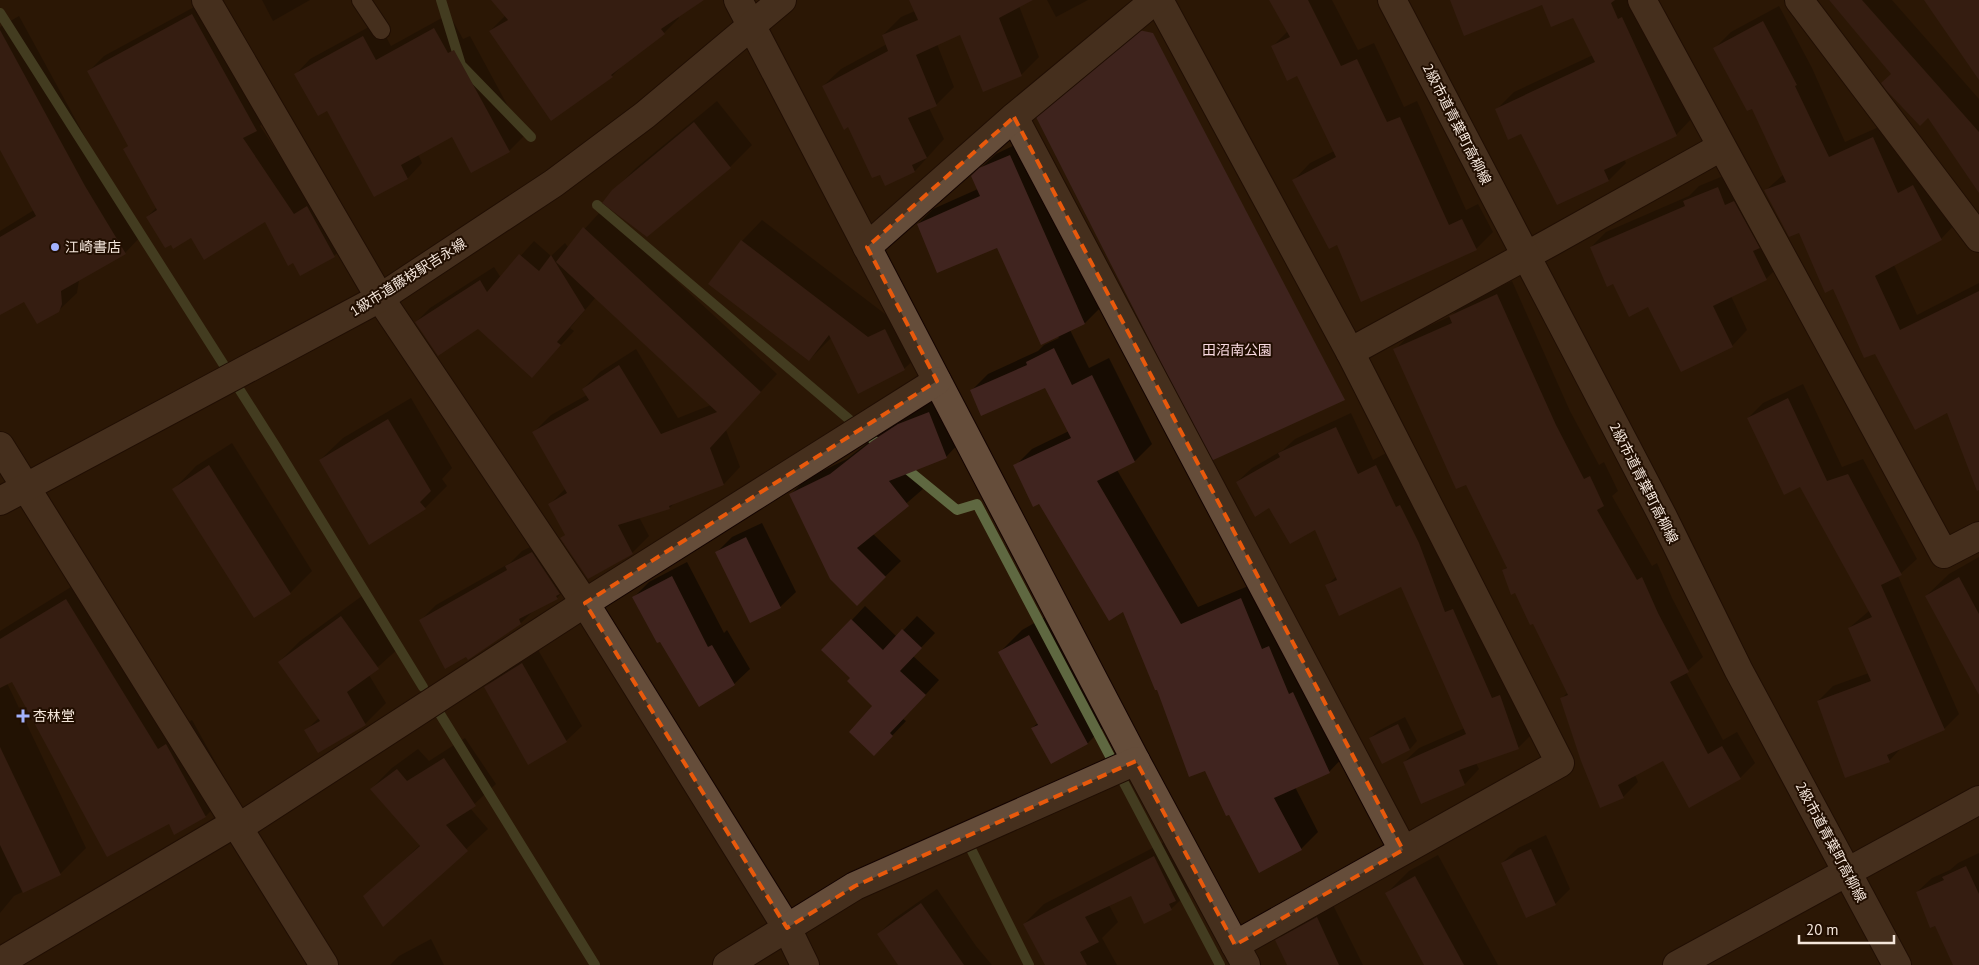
<svg xmlns="http://www.w3.org/2000/svg" width="1979" height="965" viewBox="0 0 1979 965" font-family="'PT Sans','Noto Sans JP',sans-serif">
<style>
.green{fill:#54323b}
.shadow{fill:#0007}
.lines{fill:none;stroke-linecap:round;stroke-linejoin:round}
.stream{stroke:#5f6841;stroke-width:10}
.building{fill:#40241f}
.lane-casing{stroke:#130300;stroke-width:20}
.street-casing{stroke:#130300;stroke-width:30}
.secondary-casing{stroke:#130300;stroke-width:30}
.lane{stroke:#654d3a;stroke-width:18}
.street{stroke:#654d3a;stroke-width:28}
.secondary{stroke:#654d3a;stroke-width:28}
.marked{fill:none;stroke:#e8590c;stroke-width:4;stroke-dasharray:10 6;stroke-linejoin:round}
.poi-dot{fill:#a3b2fd;stroke:#210e00;stroke-width:2}
.labels{text-anchor:middle;dominant-baseline:central;stroke-width:4;stroke-linejoin:round;paint-order:stroke}
.street-label{font-size:14px;fill:#f4e6db;stroke:#210e00}
.poi-label{font-size:14px;fill:#f4e6db;stroke:#210e00;text-anchor:start}
.park-label{font-size:14px;fill:#fadae1;stroke:#210e00}
</style>
<rect width="100%" height="100%" fill="#2b1705"/>
<polygon class="green" points="1134,29 1153,33 1345,400 1211,461 1036,117"/>
<g class="shadow">
<polygon points="207,0 272,114 260,126 309,199 349,241 334,256 265,221 191,237 147,217 157,207 125,149 129,145 89,71 104,56"/>
<polygon points="262,0 310,0 273,21"/>
<polygon points="493,0 699,0 678,16 679,18 664,33 624,64 612,76 551,119 490,31 506,15"/>
<polygon points="910,0 1030,0 1019,6 1039,57 1021,75 961,34 937,44 954,87 936,105 929,108 944,139 915,171 881,173 823,86 841,69 887,44 883,35 901,17 915,11"/>
<polygon points="1047,0 1088,0 1056,17"/>
<polygon points="1271,0 1332,0 1358,50 1374,43 1404,107 1417,101 1466,210 1478,204 1493,232 1476,249 1337,243 1294,180 1310,163 1334,151 1298,75 1272,47 1288,31"/>
<polygon points="1451,0 1634,0 1693,117 1676,135 1624,159 1626,163 1609,180 1557,203 1521,133 1496,110 1514,92 1593,55 1574,17 1543,3"/>
<polygon points="1829,0 1892,0 1979,99 1979,191 1929,116"/>
<polygon points="1779,6 1812,68 1845,142 1890,122 1915,177 1930,170 1957,222 1941,239 1894,265 1917,315 1979,283 1979,451 1948,412 1875,352 1800,232 1765,191 1784,174 1752,107 1715,48 1731,32"/>
<polygon points="449,14 463,39 470,36 524,136 509,151 472,171 452,135 418,154 422,163 408,178 375,196 327,109 296,74 310,59 378,22 391,46"/>
<polygon points="19,16 102,168 142,235 125,253 79,280 77,293 58,311 24,301 0,314 0,231 34,210 0,148 0,27"/>
<polygon points="717,101 752,145 730,167 647,236 613,191 636,168"/>
<polygon points="1025,140 1100,308 1085,323 1070,330 1089,368 1109,358 1152,444 1135,461 1117,470 1198,607 1258,582 1346,754 1329,772 1295,787 1318,832 1301,849 1205,769 1157,688 1123,610 1040,503 1015,466 1032,449 1069,431 1046,386 971,391 988,374 1038,351 1044,345 1059,338 998,247 918,224 933,209 978,189 972,176 996,154"/>
<polygon points="1733,172 1781,264 1766,279 1731,296 1747,330 1732,346 1649,306 1614,283 1591,247 1606,232 1689,196 1699,186"/>
<polygon points="601,211 777,374 726,430 740,467 724,484 675,503 669,508 639,517 649,536 632,553 562,538 566,534 550,504 566,488 534,432 551,415 587,395 583,389 600,372 636,349 678,418 711,405 596,297 570,328 574,331 532,376 478,328 416,322 430,308 494,267 501,278 534,241 551,256 565,243 568,247"/>
<polygon points="762,220 889,317 925,349 904,369 832,337 809,360 742,241"/>
<polygon points="1512,281 1570,411 1599,465 1604,462 1618,491 1612,496 1652,566 1657,563 1672,598 1703,657 1686,672 1723,740 1737,732 1755,763 1740,778 1689,806 1663,760 1635,775 1638,782 1623,797 1562,698 1568,692 1534,622 1504,570 1508,566 1466,484 1395,350 1409,335 1451,316 1465,302"/>
<polygon points="1803,384 1842,467 1863,459 1917,559 1898,576 1959,714 1944,729 1902,747 1889,761 1818,701 1833,686 1869,673 1849,628 1869,611 1801,486 1748,418 1763,403"/>
<polygon points="944,397 961,441 946,457 909,471 923,489 872,533 901,561 857,604 791,494 806,479 847,459 889,426 915,409"/>
<polygon points="411,398 452,468 442,479 447,486 425,508 320,460 343,438"/>
<polygon points="1351,413 1373,460 1390,451 1433,528 1459,599 1468,595 1533,733 1518,748 1476,763 1479,769 1465,784 1421,803 1404,762 1419,748 1465,728 1402,585 1327,585 1337,576 1316,528 1270,507 1237,482 1252,468 1283,450 1295,439"/>
<polygon points="232,443 312,571 290,593 174,489 196,466"/>
<polygon points="762,523 796,592 780,607 717,552 732,537"/>
<polygon points="548,538 572,582 557,598 534,610 521,623 468,658 420,621 436,605 510,563 522,551"/>
<polygon points="1979,557 1979,693 1926,596 1949,574"/>
<polygon points="687,562 724,633 727,630 750,669 734,684 634,597 649,582"/>
<polygon points="92,574 184,724 192,720 231,790 206,816 175,833 169,823 12,680 7,683 86,848 60,874 14,896 0,913 0,631"/>
<polygon points="362,596 399,648 369,675 386,703 365,724 306,730 319,718 279,662 300,641"/>
<polygon points="865,606 897,637 917,616 935,633 913,656 939,680 903,719 906,721 888,740 874,706 852,678 852,620"/>
<polygon points="1052,613 1110,720 1088,743 1051,762 1032,728 1038,723 1000,652 1022,630"/>
<polygon points="537,648 582,726 566,741 528,763 485,688 500,672"/>
<polygon points="1405,717 1417,741 1410,749 1382,762 1370,738 1378,731"/>
<polygon points="465,738 496,784 470,808 488,829 383,925 365,897 420,845 371,789 392,768 418,749 429,761"/>
<polygon points="1546,835 1570,889 1555,904 1502,863 1518,848"/>
<polygon points="1174,837 1191,890 1171,909 1132,894 1109,905 1118,922 1102,938 1117,965 1046,965 1024,924 1044,904"/>
<polygon points="1979,853 1979,965 1956,965 1917,892 1932,878 1950,870 1958,863"/>
<polygon points="1438,855 1498,965 1426,965 1387,893 1409,871"/>
<polygon points="937,889 976,946 992,965 900,965 878,934 894,919"/>
<polygon points="1332,903 1363,965 1288,965 1277,941 1292,925"/>
<polygon points="431,939 444,965 390,965 399,956"/>
</g>
<g class="lines">
<g class="stream">
<polyline points="441,0 461,65 531,137"/>
<polyline points="0,13 276,447 423,687"/>
<polyline points="597,205 884,449"/>
<polyline points="902,465 957,510 977,504 1220,965"/>
<polyline points="440,714 595,965"/>
<polyline points="970,847 1029,965"/>
</g>
</g>
<g class="building">
<polygon points="491,0 704,0 661,29 665,34 611,75 613,77 551,121 489,31 508,20"/>
<polygon points="909,0 1033,0 999,18 1022,76 983,92 960,35 916,55 937,106 908,118 927,158 912,165 915,172 885,186 880,175 872,178 848,127 844,130 822,86 888,51 882,35 918,20"/>
<polygon points="1269,0 1308,0 1341,66 1357,59 1387,122 1400,117 1449,225 1462,219 1477,250 1361,302 1337,245 1329,249 1292,180 1336,157 1297,76 1287,81 1271,46 1290,37"/>
<polygon points="1450,0 1615,0 1611,3 1618,19 1622,17 1677,136 1604,170 1609,181 1557,205 1521,134 1508,140 1495,109 1595,62 1573,18 1551,27 1542,5 1464,36"/>
<polygon points="1829,0 1862,0 1979,132 1979,193 1928,118 1920,126 1886,90 1881,83 1891,74"/>
<polygon points="1924,0 1979,0 1979,80"/>
<polygon points="192,14 257,131 243,138 294,214 307,206 335,257 300,276 293,263 288,266 265,222 204,260 191,238 173,249 171,245 165,248 146,217 157,210 123,149 128,146 87,71"/>
<polygon points="1763,21 1797,85 1795,86 1829,157 1873,137 1898,193 1913,185 1942,240 1875,276 1900,330 1979,291 1979,490 1977,491 1947,413 1915,430 1875,354 1864,358 1833,289 1825,293 1799,233 1789,237 1764,190 1786,182 1752,109 1747,111 1713,48"/>
<polygon points="434,28 448,53 454,50 510,152 471,173 452,137 401,165 408,179 374,197 327,111 318,116 294,74 363,36 376,60"/>
<polygon points="0,30 85,186 126,254 61,291 62,304 59,312 37,324 24,302 0,315 0,237 36,216 0,150"/>
<polygon points="694,122 731,168 647,237 602,203 612,190"/>
<polygon points="1010,155 1085,324 1041,345 997,248 937,273 917,224 980,196 971,176 979,168"/>
<polygon points="1718,187 1725,205 1734,201 1760,248 1753,251 1767,280 1713,306 1733,347 1681,372 1648,307 1629,317 1613,284 1607,287 1590,247 1685,206 1683,201"/>
<polygon points="583,227 761,392 710,448 724,485 669,506 670,509 618,525 633,554 588,579 560,538 565,535 548,504 567,493 532,432 589,400 582,389 619,365 661,434 717,412 556,262"/>
<polygon points="741,240 868,337 885,329 905,370 858,394 829,335 809,361 708,284"/>
<polygon points="519,254 539,271 551,255 585,310 557,342 561,345 532,378 478,329 438,356 415,322 480,280 487,292"/>
<polygon points="1497,294 1556,425 1584,479 1590,476 1604,506 1597,510 1637,580 1642,577 1658,613 1689,672 1670,682 1708,754 1722,746 1741,779 1689,808 1663,761 1618,785 1624,798 1600,808 1581,761 1560,698 1568,695 1533,624 1530,625 1515,593 1511,595 1502,570 1507,568 1466,485 1456,489 1393,349 1452,323 1449,316"/>
<polygon points="1054,348 1072,385 1092,375 1135,462 1097,481 1181,624 1241,598 1262,649 1269,646 1289,694 1293,692 1330,773 1274,798 1302,850 1259,873 1229,815 1226,816 1205,771 1189,777 1157,690 1155,690 1123,612 1109,621 1039,504 1033,507 1013,465 1071,438 1045,388 981,416 970,390 1027,365 1026,362"/>
<polygon points="1788,398 1827,481 1848,474 1902,575 1881,585 1945,730 1887,755 1890,762 1845,778 1817,701 1871,681 1848,628 1872,617 1800,487 1784,495 1747,418"/>
<polygon points="929,412 947,458 889,481 909,506 857,548 886,577 857,606 830,579 789,494 830,474 872,441 898,424"/>
<polygon points="388,419 431,491 420,502 426,509 369,545 319,460"/>
<polygon points="1336,427 1358,474 1376,465 1396,507 1400,505 1419,543 1445,612 1453,609 1492,698 1500,695 1519,749 1459,770 1465,785 1421,804 1403,762 1466,734 1401,587 1339,616 1325,585 1337,580 1315,530 1290,544 1269,508 1255,517 1236,482 1280,457 1278,453"/>
<polygon points="209,465 291,594 254,618 172,489"/>
<polygon points="746,537 781,608 750,623 715,552"/>
<polygon points="532,552 560,594 556,596 558,599 519,619 521,624 468,660 466,657 445,669 419,620 507,570 505,566"/>
<polygon points="672,576 708,647 712,645 735,685 699,707 660,642 657,643 632,597"/>
<polygon points="1959,577 1979,614 1979,695 1925,596"/>
<polygon points="66,599 158,749 166,744 206,817 174,835 169,824 107,857 12,682 0,688 0,639"/>
<polygon points="341,616 379,669 347,692 366,725 318,753 304,730 320,721 278,662"/>
<polygon points="851,619 883,650 902,629 922,648 900,671 926,695 890,733 893,736 874,756 849,732 872,706 847,681 850,678 821,650"/>
<polygon points="1029,635 1088,744 1051,764 1031,728 1038,725 998,652"/>
<polygon points="522,663 567,742 528,765 484,687"/>
<polygon points="1398,724 1410,750 1382,764 1369,738"/>
<polygon points="0,747 61,875 23,893 0,845"/>
<polygon points="444,758 476,806 446,825 468,851 383,927 363,896 420,846 370,789 397,769 407,781"/>
<polygon points="1531,849 1556,905 1526,918 1501,863"/>
<polygon points="1154,856 1176,901 1169,904 1172,910 1144,924 1131,896 1085,917 1099,942 1080,952 1087,965 1045,965 1023,924"/>
<polygon points="1966,866 1979,894 1979,965 1953,965 1935,926 1930,928 1916,892 1944,880 1942,877"/>
<polygon points="1415,876 1464,965 1424,965 1385,893"/>
<polygon points="921,903 964,965 898,965 877,934"/>
<polygon points="1317,917 1339,965 1287,965 1275,940"/>
</g>
<g class="lines">
<defs>
<polyline id="lane" points="361,0 381,30"/>
<g id="street">
<polyline points="206,0 380,298 585,603 787,928 805,965"/>
<polyline points="738,0 1136,761 1246,965"/>
<polyline points="1159,0 1350,352 1560,763 1235,945"/>
<polyline points="1642,0 1944,554 1979,536"/>
<polyline points="1799,0 1979,238"/>
<polyline points="1014,117 1403,850"/>
<polyline points="867,247 1014,117 1155,0"/>
<polyline points="1350,352 1553,241 1721,147"/>
<polyline points="0,446 324,965"/>
<polyline points="238,828 585,603 937,381"/>
<polyline points="0,962 235,823"/>
<polyline points="727,965 855,886 1136,761"/>
</g>
<g id="secondary">
<polyline points="1392,0 1662,515 1738,669 1897,965"/>
<polyline points="0,501 380,298 554,183 645,115 782,0"/>
<polyline points="1677,965 1979,800"/>
</g>
</defs>
<use href="#lane" class="lane-casing"/>
<use href="#street" class="street-casing"/>
<use href="#secondary" class="secondary-casing"/>
<use href="#lane" class="lane"/>
<use href="#street" class="street"/>
<use href="#secondary" class="secondary"/>
</g>
<path d="M0 0H1979V965H0ZM1014,117L1403,850L1235,945L1136,761L855,886L787,928L585,603L937,381L867,247Z" fill="#2b1705" fill-opacity=".55" fill-rule="evenodd"/>
<path class="marked" d="M1014,117L1403,850L1235,945L1136,761L855,886L787,928L585,603L937,381L867,247Z"/>
<g class="poi-dot">
<circle cx="55" cy="247" r="5"/>
<path d="M20.5 708.5h5v5h5v5h-5v5h-5v-5h-5v-5h5z"/>
</g>
<g class="labels">
<g class="street-label">
<text transform="translate(1457 124) rotate(63)">2級市道青葉町高柳線</text>
<text transform="translate(408 277) rotate(-32)">1級市道藤枝駅吉永線</text>
<text transform="translate(1644 483) rotate(63)">2級市道青葉町高柳線</text>
<text transform="translate(1831 842) rotate(62)">2級市道青葉町高柳線</text>
</g>
<g class="poi-label">
<text x="65" y="247">江崎書店</text>
<text x="33" y="716">杏林堂</text>
</g>
<g class="park-label">
<text x="1237" y="350">田沼南公園</text>
</g>
</g>
<path d="M1799 935v8h95v-8" fill="none" stroke="#f4e6db" stroke-width="2.5"/>
<text x="1806" y="935" font-size="15" fill="#f4e6db" stroke="#210e00" stroke-width="4" paint-order="stroke">20 m</text>
</svg>
